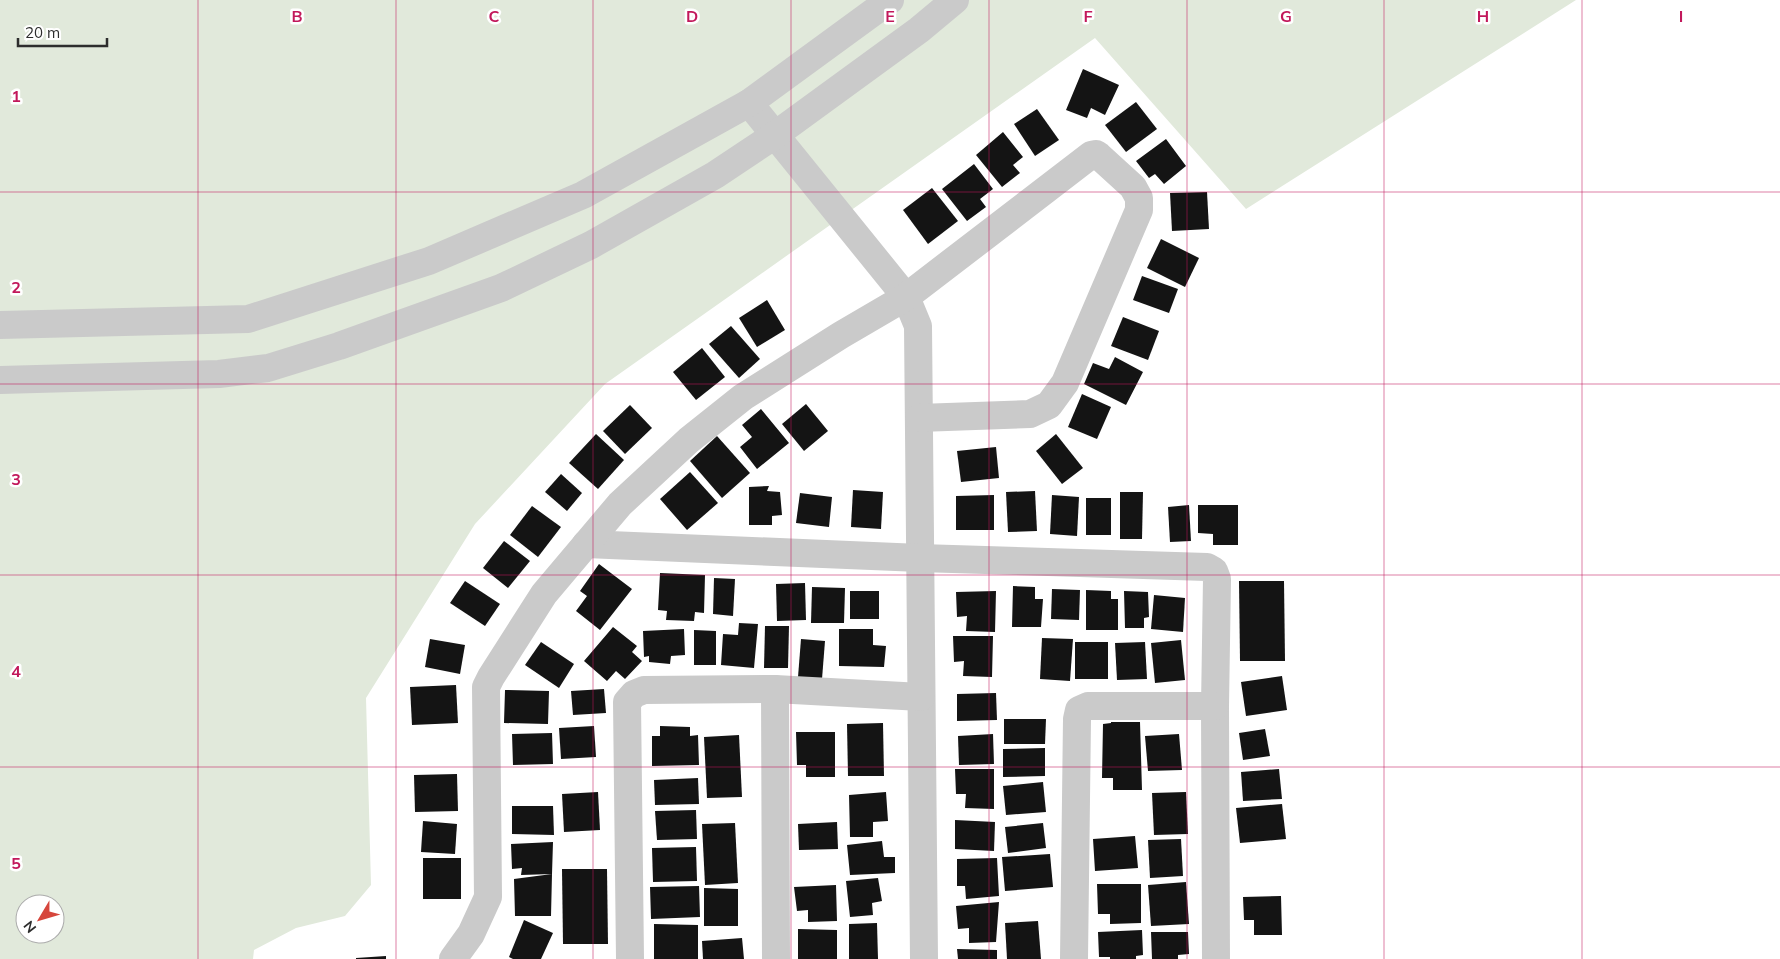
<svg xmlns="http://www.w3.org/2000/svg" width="1780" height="959" viewBox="0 0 1780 959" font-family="Mulish,sans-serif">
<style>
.green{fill:#e1e9db;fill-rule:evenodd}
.building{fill:#141414}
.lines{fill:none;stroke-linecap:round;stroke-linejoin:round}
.minor{stroke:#cacaca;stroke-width:28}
.grid{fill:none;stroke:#c2185b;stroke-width:1;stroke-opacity:0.55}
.grid-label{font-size:16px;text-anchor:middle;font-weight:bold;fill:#c2185b;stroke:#fff;stroke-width:5;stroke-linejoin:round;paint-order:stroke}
</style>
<rect width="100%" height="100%" fill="#fff"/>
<path class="green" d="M0,0H1576L1246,209L1095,38L605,384L475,524L366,698L371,885L345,916L296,928L254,950L253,959H0ZM25,904H55V934H25Z"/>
<g class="building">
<polygon points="1083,69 1119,85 1105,115 1091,108 1087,118 1066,110"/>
<polygon points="1136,102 1157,129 1126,152 1105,125"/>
<polygon points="1037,109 1059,140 1035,156 1014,124"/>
<polygon points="1003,132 1023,157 1013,165 1020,173 1002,187 976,155"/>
<polygon points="1166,139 1186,166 1164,184 1155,174 1149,178 1136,161"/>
<polygon points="974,164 993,189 980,199 986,207 967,221 942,189"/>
<polygon points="932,188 958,221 928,244 903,210"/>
<polygon points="1207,192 1209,229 1172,231 1170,193"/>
<polygon points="1161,239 1199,258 1185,287 1147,268"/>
<polygon points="1142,276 1178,289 1169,313 1133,300"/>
<polygon points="767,300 785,330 757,347 739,318"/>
<polygon points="1123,317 1159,331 1148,360 1111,346"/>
<polygon points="731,326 760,359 739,378 709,344"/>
<polygon points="702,348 725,377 696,400 673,372"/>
<polygon points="1115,357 1143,372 1126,405 1084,384 1093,363 1109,369"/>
<polygon points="1082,394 1111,407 1097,439 1068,427"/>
<polygon points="806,404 828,431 804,451 782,424"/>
<polygon points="630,405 652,428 625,454 603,431"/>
<polygon points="761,409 789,443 757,469 740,447 752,437 742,425"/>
<polygon points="596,434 624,460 598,489 569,463"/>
<polygon points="1056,434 1083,468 1062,484 1036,451"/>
<polygon points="717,436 750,473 722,498 690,461"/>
<polygon points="996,447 999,478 961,482 957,451"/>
<polygon points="690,472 718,503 687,530 660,499"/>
<polygon points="561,474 582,493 567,511 545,492"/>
<polygon points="769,486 767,491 780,492 782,515 772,516 772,525 749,525 749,487"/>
<polygon points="853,490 883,492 881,529 851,527"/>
<polygon points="1035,491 1037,531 1008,532 1006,492"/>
<polygon points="1120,492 1143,492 1142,539 1120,539"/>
<polygon points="800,493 832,497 829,527 796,523"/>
<polygon points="994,495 994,530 956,530 956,496"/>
<polygon points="1052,495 1079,497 1077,536 1050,534"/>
<rect x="1086" y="498" width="25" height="37"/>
<polygon points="1189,505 1191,541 1170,542 1168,507"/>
<polygon points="1198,505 1238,505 1238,545 1213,545 1213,534 1198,533"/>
<polygon points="532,506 561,527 538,557 510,535"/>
<polygon points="504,541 530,561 508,588 483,568"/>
<polygon points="599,564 632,589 600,630 576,611 587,596 580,591"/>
<polygon points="660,573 705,575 704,613 695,612 694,621 666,620 667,611 658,610"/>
<polygon points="714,578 735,579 733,616 713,614"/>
<polygon points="465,581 500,604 485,626 450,603"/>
<polygon points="1239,581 1284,581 1285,661 1240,661"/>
<polygon points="805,583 806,620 777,621 776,584"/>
<polygon points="1013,586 1035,587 1035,599 1043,599 1041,627 1012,627"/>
<polygon points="812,587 845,588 844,623 811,623"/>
<polygon points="1052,589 1080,590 1079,620 1051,619"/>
<polygon points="1086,590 1111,591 1111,599 1118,599 1118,630 1086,630"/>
<rect x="850" y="591" width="29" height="28"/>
<polygon points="996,591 995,632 966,631 967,616 957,617 956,592"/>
<polygon points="1124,591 1148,592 1149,617 1144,618 1144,628 1125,628"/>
<polygon points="1154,595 1185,598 1183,632 1151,629"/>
<polygon points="739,623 758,624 754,668 721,665 723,634 738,635"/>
<polygon points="765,626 789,626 788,668 764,668"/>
<polygon points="613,627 637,646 632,652 642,661 625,679 616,671 607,681 584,661"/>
<polygon points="684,629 685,655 671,656 670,664 649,662 649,656 644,657 643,631"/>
<polygon points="839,629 873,629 873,645 886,646 884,667 839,666"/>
<polygon points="694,630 716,631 716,665 694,665"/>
<polygon points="953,636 993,636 992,677 963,676 964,661 954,662"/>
<polygon points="1042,638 1073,639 1070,681 1040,679"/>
<polygon points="430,639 465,645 460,674 425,667"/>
<polygon points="801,639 825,641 822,679 798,677"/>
<polygon points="1181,640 1185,680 1155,683 1151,643"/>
<polygon points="541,642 574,664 559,688 525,665"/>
<rect x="1075" y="642" width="33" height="37"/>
<polygon points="1145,642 1147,679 1117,680 1115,643"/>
<polygon points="1282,676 1287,710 1246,716 1241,682"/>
<polygon points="456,685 458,723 412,725 410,687"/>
<polygon points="604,689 606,713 573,715 571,691"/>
<polygon points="505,690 549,691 548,724 504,723"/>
<polygon points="996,693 997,720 957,721 957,694"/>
<polygon points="1004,719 1046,719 1045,744 1004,744"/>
<polygon points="1111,722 1140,722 1142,790 1113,790 1113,778 1102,778 1103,724 1111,723"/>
<polygon points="883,723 884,776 848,776 847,724"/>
<polygon points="594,726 596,757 561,759 559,728"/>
<polygon points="660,726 690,727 690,736 698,735 699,765 652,766 652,736 660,736"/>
<polygon points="1265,729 1270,756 1243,760 1239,733"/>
<polygon points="796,732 835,732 835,777 806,777 806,765 797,765"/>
<polygon points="552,733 553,764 513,765 512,734"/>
<polygon points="993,734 994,764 959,765 958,736"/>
<polygon points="1179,734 1182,770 1148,771 1145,736"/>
<polygon points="739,735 742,797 707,798 704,737"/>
<polygon points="1045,748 1045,776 1003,777 1003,749"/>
<polygon points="955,769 994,769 994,809 965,808 966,794 956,794"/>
<polygon points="1279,769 1282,799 1243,801 1241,772"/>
<polygon points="457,774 458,811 415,812 414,775"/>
<polygon points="698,778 699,804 655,805 654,780"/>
<polygon points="1043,782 1046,812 1006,815 1003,786"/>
<polygon points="598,792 600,830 564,832 562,794"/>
<polygon points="886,792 888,821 873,822 873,837 850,837 849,795"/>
<polygon points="1186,792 1188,834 1154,835 1152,793"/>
<polygon points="1282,804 1286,839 1240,843 1236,808"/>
<polygon points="512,806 553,806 554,835 512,834"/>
<polygon points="696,810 697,839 657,840 655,811"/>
<polygon points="955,820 995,822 994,851 955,849"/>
<polygon points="423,821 457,824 455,854 421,852"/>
<polygon points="837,822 838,849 799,850 798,824"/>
<polygon points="735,823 738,883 705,885 702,824"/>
<polygon points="1043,823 1046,848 1008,853 1005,827"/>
<polygon points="1135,836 1138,868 1095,871 1093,839"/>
<polygon points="1181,839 1183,876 1150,878 1148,840"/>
<polygon points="882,841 884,857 895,857 895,873 850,875 847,845"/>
<polygon points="553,842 552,874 551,916 515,916 514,879 552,874 521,875 522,868 512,869 511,844"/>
<polygon points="696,847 697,881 653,882 652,848"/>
<polygon points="1050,854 1053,887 1005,891 1002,857"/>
<rect x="423" y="858" width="38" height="41"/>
<polygon points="997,858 999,896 966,899 965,886 957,886 957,859"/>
<polygon points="562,869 607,869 608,944 563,944"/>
<polygon points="878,878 882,901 872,903 873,915 850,917 846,881"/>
<polygon points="1186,882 1189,924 1151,926 1148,885"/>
<polygon points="1097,884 1141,884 1141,923 1110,924 1110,914 1098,914"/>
<polygon points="836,885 837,921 808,922 808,910 797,911 794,887"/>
<polygon points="699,886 700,917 651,919 650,887"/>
<polygon points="704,888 738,889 738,926 704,926"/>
<polygon points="1281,896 1282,935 1254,935 1254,920 1244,920 1243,897"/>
<polygon points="999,902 996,942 969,943 969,928 958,929 956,906"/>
<polygon points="524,920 553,933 541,959 513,959 509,957"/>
<polygon points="1038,921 1041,959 1007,959 1005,923"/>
<polygon points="877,923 878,959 849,959 849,924"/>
<polygon points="654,924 698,925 698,959 654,959"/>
<polygon points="798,929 837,930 837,959 798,959"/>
<polygon points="1142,930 1143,955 1136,956 1136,959 1110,959 1110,957 1099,957 1098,932"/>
<polygon points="1151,932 1188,932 1189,954 1178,955 1178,959 1152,959"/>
<polygon points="742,938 744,959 703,959 702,941"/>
<polygon points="957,949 997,950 997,959 958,959"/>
<polygon points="386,956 386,959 356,959 356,958"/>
</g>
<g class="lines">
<g class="minor">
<polyline points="749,103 906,297 918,326 924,959"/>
<polyline points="0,325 248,319 429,261 583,195 749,103 890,0"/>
<polyline points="0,380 219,374 268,368 339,346 501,288 591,245 715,175 775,135 919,30 955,0"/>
<polyline points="586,544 920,558 1207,567 1214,571 1217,579 1215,706 1216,959"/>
<polyline points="775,689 776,959"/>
<polyline points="453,959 471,934 488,897 486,687 491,677 544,594 620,504 689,440 743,397 841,335 906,297 1091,155 1096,154 1099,156 1133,187 1139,198 1139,210 1065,383 1049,405 1030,414 919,418"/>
<polyline points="630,959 627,702 634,694 644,690 775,689 921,697"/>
<polyline points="1074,959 1077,719 1079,710 1088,706 1215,706"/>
</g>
</g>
<path class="grid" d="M198,0V959M396,0V959M593,0V959M791,0V959M989,0V959M1187,0V959M1384,0V959M1582,0V959M0,192H1780M0,384H1780M0,575H1780M0,767H1780"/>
<g class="grid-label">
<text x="297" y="22">B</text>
<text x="494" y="22">C</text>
<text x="692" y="22">D</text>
<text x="890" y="22">E</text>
<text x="1088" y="22">F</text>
<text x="1286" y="22">G</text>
<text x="1483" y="22">H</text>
<text x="1681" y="22">I</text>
<text x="16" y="102">1</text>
<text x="16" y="293">2</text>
<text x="16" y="485">3</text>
<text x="16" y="677">4</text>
<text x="16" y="869">5</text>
</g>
<g transform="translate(40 919) rotate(232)"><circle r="24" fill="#ffffff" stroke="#ababab"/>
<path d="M0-4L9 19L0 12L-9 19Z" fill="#d6463c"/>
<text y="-8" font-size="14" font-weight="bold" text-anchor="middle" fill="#2d2d2d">N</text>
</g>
<path d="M18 38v8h89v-8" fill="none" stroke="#2d2d2d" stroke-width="2.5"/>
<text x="25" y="38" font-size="15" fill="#2d2d2d" stroke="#ffffff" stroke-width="4" paint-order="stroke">20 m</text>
</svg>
